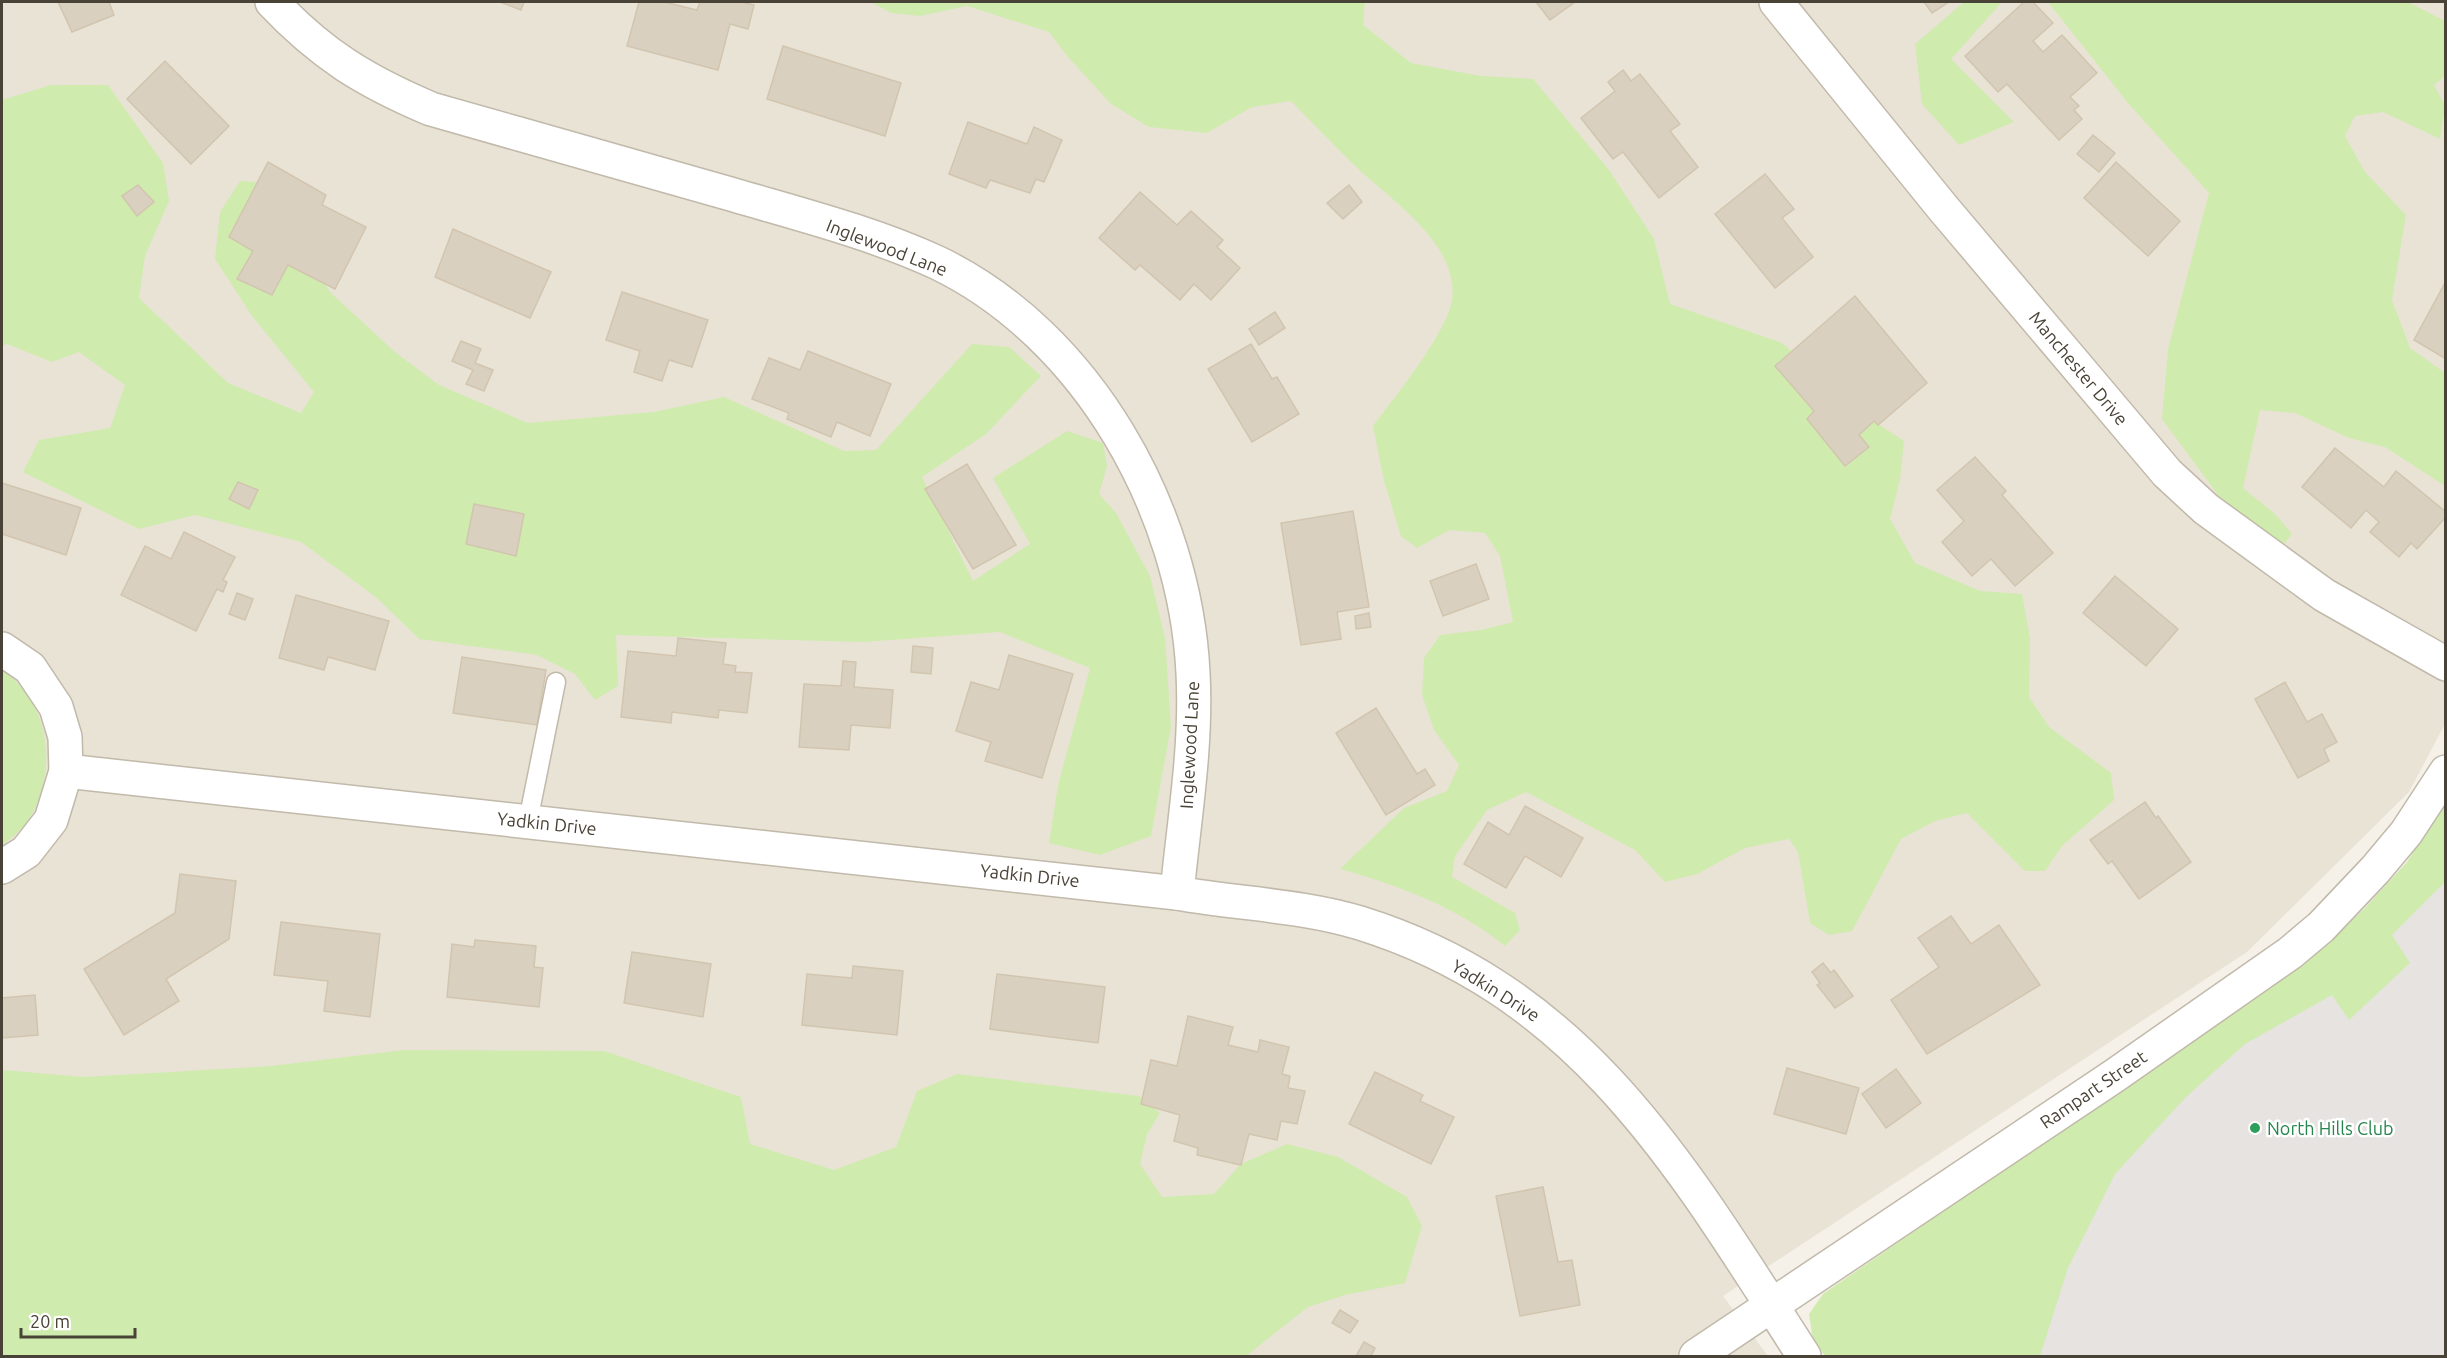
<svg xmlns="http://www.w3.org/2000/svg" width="2447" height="1358" viewBox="0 0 2447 1358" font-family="Ubuntu,sans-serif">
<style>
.residential{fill:#e9e3d6}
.green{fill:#cfebae}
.parking{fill:#e6e3e0}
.building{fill:#dad0bf;stroke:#d2c5af;stroke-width:1.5}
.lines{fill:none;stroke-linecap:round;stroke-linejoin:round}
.service-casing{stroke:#c1b9aa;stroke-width:21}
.minor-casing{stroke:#c1b9aa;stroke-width:36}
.tertiary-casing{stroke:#c1b9aa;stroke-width:36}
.service{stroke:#fff;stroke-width:18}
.minor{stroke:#fff;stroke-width:33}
.tertiary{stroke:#fff;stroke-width:33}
.leisure-dot{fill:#2e9e5b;stroke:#fff;stroke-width:2}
.labels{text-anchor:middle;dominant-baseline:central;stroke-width:5;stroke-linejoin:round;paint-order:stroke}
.street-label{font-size:18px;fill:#494236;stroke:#fff}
.leisure-label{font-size:18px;fill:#27864d;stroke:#fff;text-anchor:start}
</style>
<rect width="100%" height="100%" fill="#f5f1e8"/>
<polygon class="residential" points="2,2 2445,2 2445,724 2409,792 2247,952 1723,1296 1768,1356 2,1356"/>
<g class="green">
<path d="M871,2H1365L1363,25L1411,63L1481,76L1533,79L1609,170L1654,239L1670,304L1782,343L1875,422L1904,441L1900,479L1890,519L1915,563L1980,591L2022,594L2030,638L2029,697L2049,727L2111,773L2114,800L2062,846L2045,871H2025L1967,813L1935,821L1901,839L1852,931L1829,935L1810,923L1798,852L1789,839L1745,848L1697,874L1665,882L1635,850L1526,792L1487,810L1455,856L1452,877L1515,913L1520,930L1505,946C1459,908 1398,885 1340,869L1404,808L1447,791L1459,765L1434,730L1422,695L1424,658L1440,635L1481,630L1513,622L1500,556L1485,533L1449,530L1417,548L1401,536L1384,481L1373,426C1393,400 1448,331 1452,300C1460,245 1390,199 1355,166C1333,144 1312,123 1291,101L1252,107L1207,133L1149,127L1111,104L1068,57L1049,32L967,6L920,16L891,13Z"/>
<polygon points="1964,2 2002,2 1951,59 2014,122 1959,145 1922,104 1915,44"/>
<polygon points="2048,2 2408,2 2445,21 2445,76 2434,85 2445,105 2440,139 2383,112 2355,116 2345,136 2365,172 2406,215 2392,300 2410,348 2445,373 2445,486 2385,447 2349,438 2295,413 2260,410 2243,488 2275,514 2292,534 2284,544 2224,503 2162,419 2168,349 2209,193 2128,103"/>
<polygon points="51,85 108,85 163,163 169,201 145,256 139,298 228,383 301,413 314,392 252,316 215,259 220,212 240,181 267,183 282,222 331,293 395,352 439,385 528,423 654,412 724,397 844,451 876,450 972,344 1009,347 1041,376 986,434 922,477 973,581 1030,544 993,478 1067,431 1103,443 1107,466 1099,494 1116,513 1150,576 1165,638 1171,727 1151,836 1100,855 1049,843 1058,785 1090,668 1000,632 862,642 616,635 618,686 595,700 575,674 537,655 419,639 377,598 301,542 195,515 139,529 23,472 39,440 110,428 125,385 79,352 52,362 7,344 2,346 2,100"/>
<path d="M2,670C51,703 59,772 28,821C22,830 10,838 2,846Z"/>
<polygon points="2445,802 2445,1356 1825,1356 1813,1340 1809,1314 1823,1294 2306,962 2364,909 2407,862"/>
<polygon points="404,1050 604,1051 741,1097 750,1144 834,1170 896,1147 917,1091 957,1074 1139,1096 1160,1113 1147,1134 1140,1164 1162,1197 1214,1194 1241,1164 1287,1144 1338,1157 1407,1197 1422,1226 1405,1283 1345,1295 1308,1307 1246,1356 2,1356 2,1070 84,1077 271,1066"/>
</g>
<polygon class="parking" points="2445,882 2445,1356 2040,1356 2068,1268 2115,1174 2186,1097 2245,1044 2332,995 2349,1020 2410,963 2392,935"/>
<g class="building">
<polygon points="58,2 109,2 114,15 72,32"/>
<polygon points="500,2 524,2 521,10"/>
<polygon points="639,2 664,2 697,10 700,2 741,2 754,5 748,29 730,24 718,70 627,46"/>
<polygon points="1536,2 1575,2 1550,20"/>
<polygon points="1924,2 1949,2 1932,13"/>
<polygon points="2024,2 2033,2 2053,23 2033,41 2043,52 2062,35 2097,73 2070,97 2079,106 2074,110 2082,119 2059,140 2007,84 1998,92 1965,56"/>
<polygon points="783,46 901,83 885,136 767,99"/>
<polygon points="165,61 229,126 191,164 127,99"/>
<polygon points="1623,70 1631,81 1640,74 1680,124 1670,131 1698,167 1659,198 1623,152 1613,159 1581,118 1615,91 1608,82"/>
<polygon points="968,122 1027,144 1034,127 1062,140 1044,182 1036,179 1030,193 990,180 986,188 949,174"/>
<polygon points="2093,135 2115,153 2099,172 2077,154"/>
<polygon points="268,162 326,195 322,205 366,227 335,289 288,265 272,295 237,279 253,251 229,237"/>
<polygon points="2116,162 2180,221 2148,256 2084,198"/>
<polygon points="1765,174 1794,209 1782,218 1813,257 1775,288 1715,214"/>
<polygon points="138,185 154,202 137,216 122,196"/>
<polygon points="1349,185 1362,202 1343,219 1327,203"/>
<polygon points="1140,192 1177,225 1191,211 1223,240 1217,247 1240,268 1211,300 1194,284 1180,300 1140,265 1135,270 1099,238"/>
<polygon points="453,229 551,272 530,318 435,277"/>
<polygon points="2446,281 2446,359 2414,340"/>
<polygon points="622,292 708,320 692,367 669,360 662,381 634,372 640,351 606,340"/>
<polygon points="1855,296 1927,383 1878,425 1874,421 1859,435 1869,447 1845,466 1807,419 1814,411 1775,366"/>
<polygon points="1275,312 1285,328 1259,345 1249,329"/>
<polygon points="461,341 481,349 475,363 493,370 484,391 466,384 473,370 452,361"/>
<polygon points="1251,344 1272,379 1277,377 1299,414 1252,442 1208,369"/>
<polygon points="808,351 891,384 870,436 837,422 831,437 787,419 789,413 752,399 769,358 800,370"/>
<polygon points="2335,448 2384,487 2396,471 2446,512 2446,517 2417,549 2411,543 2399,557 2370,532 2379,522 2366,510 2351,528 2302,487"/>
<polygon points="1975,457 2006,491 2002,495 2053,553 2015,586 1991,559 1972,576 1942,542 1964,521 1937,490"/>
<polygon points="967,464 1016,545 973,569 925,489"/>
<polygon points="238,482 258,490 249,509 229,499"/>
<polygon points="2,483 81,508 66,555 2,534"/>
<polygon points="474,504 524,514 516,556 466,544"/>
<polygon points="1353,511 1369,607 1337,612 1341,639 1301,645 1281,523"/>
<polygon points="184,532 235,557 223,580 227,582 223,592 217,589 196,631 121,595 145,546 171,559"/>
<polygon points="1476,564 1489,599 1443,616 1430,581"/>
<polygon points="2115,576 2178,629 2146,666 2083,613"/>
<polygon points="237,593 253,599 245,620 229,614"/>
<polygon points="296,595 389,621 375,670 328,657 324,670 279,658"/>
<polygon points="1369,613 1371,627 1356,629 1355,616"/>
<polygon points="678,638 726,643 723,664 736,666 735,672 752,673 747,713 719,710 718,718 672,712 671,723 621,717 628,651 676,656"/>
<polygon points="913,646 933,648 931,674 911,672"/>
<polygon points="1009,655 1073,674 1042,778 985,761 991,742 956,731 971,682 999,690"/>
<polygon points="462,657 546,670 537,725 453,713"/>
<polygon points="843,661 856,662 854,687 893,690 890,728 851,725 849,750 799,747 804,684 841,686"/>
<polygon points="2285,682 2307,722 2322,714 2337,742 2324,749 2329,761 2298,778 2255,699"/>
<polygon points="1376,708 1417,774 1425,769 1435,785 1386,815 1336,733"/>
<polygon points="2145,802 2156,818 2158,816 2191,862 2139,899 2112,861 2108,864 2090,840"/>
<polygon points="1525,806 1583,838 1561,877 1525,856 1506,888 1464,864 1488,822 1509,835"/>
<polygon points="180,874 236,881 229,939 166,979 179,1001 124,1035 84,969 175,913"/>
<polygon points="1951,916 1971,944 1999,925 2040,985 1927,1054 1891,1000 1939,967 1918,938"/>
<polygon points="281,922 380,934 370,1017 324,1011 328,981 274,975"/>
<polygon points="475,940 536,946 534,967 543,968 539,1007 447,997 452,944 474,947"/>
<polygon points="632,952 711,964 703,1017 624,1003"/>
<polygon points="1823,963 1831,973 1834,970 1853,996 1835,1008 1817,985 1820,983 1812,972"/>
<polygon points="853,966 903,971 897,1035 802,1025 807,974 852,978"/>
<polygon points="997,974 1105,987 1098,1043 990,1029"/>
<polygon points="35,995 38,1035 2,1038 2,998"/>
<polygon points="1188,1016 1233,1027 1228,1045 1258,1052 1260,1040 1289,1047 1282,1074 1290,1076 1288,1088 1305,1091 1297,1124 1281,1121 1277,1140 1249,1134 1241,1165 1197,1155 1198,1148 1174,1141 1180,1115 1141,1104 1151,1060 1177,1066"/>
<polygon points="1787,1068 1859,1088 1846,1134 1774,1114"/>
<polygon points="1896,1069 1921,1103 1886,1128 1862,1094"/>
<polygon points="1375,1072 1423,1095 1420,1101 1454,1117 1431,1164 1349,1124"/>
<polygon points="1543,1187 1558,1262 1572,1260 1580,1305 1520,1316 1496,1196"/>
<polygon points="1340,1310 1358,1321 1350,1333 1332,1323"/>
<polygon points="1364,1342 1375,1348 1371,1356 1356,1356"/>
</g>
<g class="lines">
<defs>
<polyline id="service" points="528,821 556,682"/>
<g id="minor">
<polyline points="1776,2 1943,208 2167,473 2206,509 2324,595 2446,664"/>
<polyline points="2,649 30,668 56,707 65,737 66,771 51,820 26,852 2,867"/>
<polyline points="66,771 1177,893"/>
<polyline points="1696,1356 2114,1076 2290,953 2321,927 2375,870 2406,833 2446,772"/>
</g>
<path id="tertiary" d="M272,2C322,55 365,81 431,109C532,138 634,166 734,195C802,215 873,233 938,263C1088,336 1185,510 1193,673C1197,746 1184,820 1177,893C1238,904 1301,905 1360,923C1585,993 1685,1172 1804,1356"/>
</defs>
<use href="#service" class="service-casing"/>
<use href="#minor" class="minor-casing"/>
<use href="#tertiary" class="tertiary-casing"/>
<use href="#service" class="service"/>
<use href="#minor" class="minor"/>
<use href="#tertiary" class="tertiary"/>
</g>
<circle class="leisure-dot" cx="2255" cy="1128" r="6"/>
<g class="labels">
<g class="street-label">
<text transform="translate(887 247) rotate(21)">Inglewood Lane</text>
<text transform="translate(2079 368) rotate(50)">Manchester Drive</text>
<text transform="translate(1189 745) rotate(-87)">Inglewood Lane</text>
<text transform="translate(547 823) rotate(6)">Yadkin Drive</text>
<text transform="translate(1030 875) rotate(6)">Yadkin Drive</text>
<text transform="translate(1496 990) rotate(32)">Yadkin Drive</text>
<text transform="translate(2093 1089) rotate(-34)">Rampart Street</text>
</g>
<g class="leisure-label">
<text x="2267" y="1128">North Hills Club</text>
</g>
</g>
<rect width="2447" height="1358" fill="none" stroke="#494236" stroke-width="6"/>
<path d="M21 1328v9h114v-9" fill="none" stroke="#494236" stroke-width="3"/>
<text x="30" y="1328" font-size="18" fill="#494236" stroke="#ffffff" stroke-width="4.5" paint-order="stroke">20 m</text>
</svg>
